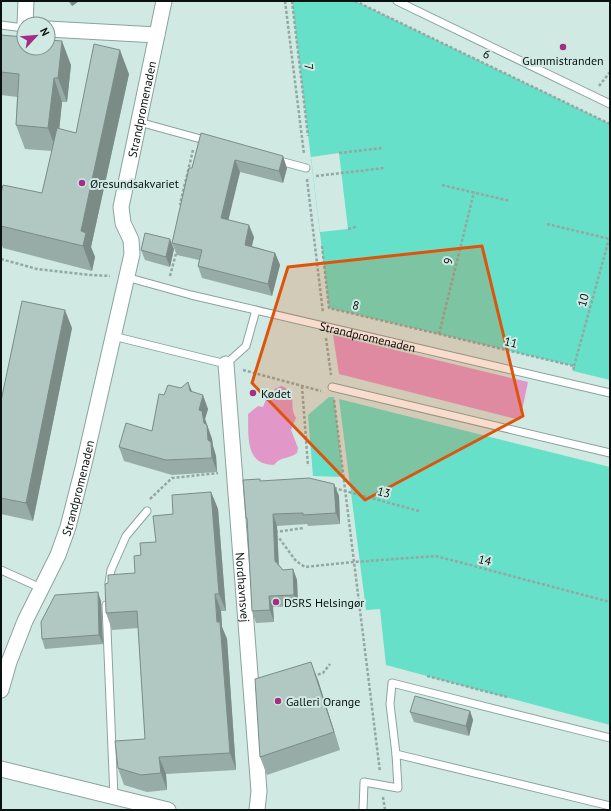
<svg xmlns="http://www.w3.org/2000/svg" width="611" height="811" viewBox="0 0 611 811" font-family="'PT Sans',sans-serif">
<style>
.green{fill:#e198c8}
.water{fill:#66e0c8}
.pier{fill:#d0e9e3}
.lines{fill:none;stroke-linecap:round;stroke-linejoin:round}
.lane-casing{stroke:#8ba39d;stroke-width:9}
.street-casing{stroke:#8ba39d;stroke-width:17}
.path{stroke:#93a7a3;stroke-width:2.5;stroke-dasharray:3 2;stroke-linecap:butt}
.lane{stroke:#fff;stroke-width:7}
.street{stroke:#fff;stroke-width:15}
.wall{fill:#97aca6}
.shaded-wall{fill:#7b8c87}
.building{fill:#b0c8c1;stroke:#7b8c87}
.marked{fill:#dd550c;fill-opacity:0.2;stroke:#dd550c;stroke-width:3;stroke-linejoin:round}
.poi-dot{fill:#a42d85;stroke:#d0e9e3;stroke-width:1.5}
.labels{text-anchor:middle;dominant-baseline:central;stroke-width:4;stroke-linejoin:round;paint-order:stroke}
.street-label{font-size:12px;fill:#091210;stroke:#d0e9e3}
.poi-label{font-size:12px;fill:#091210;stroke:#d0e9e3;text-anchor:start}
</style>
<rect width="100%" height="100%" fill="#d0e9e3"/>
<g class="green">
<polygon points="333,335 528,382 520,420 339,374"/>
<path d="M282,386C299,394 288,405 296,418L291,430L298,448L297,453C287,460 281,456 274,465C244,465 249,434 248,414L258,406L263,407C267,397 270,389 282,386Z"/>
</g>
<g class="water">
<polygon points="292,1 355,1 610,124 610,380 573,371 574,366 329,308"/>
<polygon points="329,397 334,397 343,477 313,476 308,415"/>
<polygon points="339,399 610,467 610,725 386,665 380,609 366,610"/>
</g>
<polygon class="pier" points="339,153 348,229 320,232 311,157"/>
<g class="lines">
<defs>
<g id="lane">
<polyline points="397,1 610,104"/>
<polyline points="1,25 24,28"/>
<polyline points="139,122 208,141"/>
<polyline points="276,160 306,168"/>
<path id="s1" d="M126,277L191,295L610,393"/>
<polyline points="113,336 226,364 246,346 256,310"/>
<polyline points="332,387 610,453"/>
<polyline points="1,570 41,588"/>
<polyline points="109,583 111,570 126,536 147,511"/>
<polyline points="106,605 114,797"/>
<polyline points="396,754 610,806"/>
<polyline points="363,810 364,782 398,788 396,754 390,704 392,683 610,738"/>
</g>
<g id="street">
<polyline points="25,24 26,1"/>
<polyline points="48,29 157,35"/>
<path id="s2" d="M226,364L259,791L257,810"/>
<path id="s3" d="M1,690L9,662L25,621L58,555L68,527L84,464L132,254L131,240L123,223L121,207L164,1"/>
<polyline points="1,769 168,810"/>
</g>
</defs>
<use href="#lane" class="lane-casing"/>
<use href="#street" class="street-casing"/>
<g class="path">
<polyline points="285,1 304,154"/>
<polyline points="292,1 308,136"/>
<polyline points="355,1 610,124"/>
<polyline points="599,86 610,72"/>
<polyline points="339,153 382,148"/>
<polyline points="316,176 384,168"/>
<polyline points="307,179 323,313"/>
<polyline points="442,185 510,201"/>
<polyline points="182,205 180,204 193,150"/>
<polyline points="547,224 610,239"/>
<polyline points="348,229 356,227"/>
<polyline points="322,246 329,308 574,366 573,371"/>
<polyline points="1,259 37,269 90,275 110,276"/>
<polyline points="170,276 177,250"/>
<polyline points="439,334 474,192"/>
<polyline points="326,338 331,375"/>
<polyline points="574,366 609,239"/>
<polyline points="243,370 321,391"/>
<polyline points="302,386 308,466"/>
<polyline points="334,400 380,772"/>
<polyline points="334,488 419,511"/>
<polyline points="150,499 172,478 218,473"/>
<polyline points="275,532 304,528"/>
<polyline points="275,536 279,538 296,561 305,567 354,562 436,556 610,602"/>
<polyline points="313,676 323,673 330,664"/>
<polyline points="427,676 507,697"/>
<polyline points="383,797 385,810"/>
</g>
<use href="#lane" class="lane"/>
<use href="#street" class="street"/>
</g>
<g class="wall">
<polygon points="68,1 79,1 72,6"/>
<polygon points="1,35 71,65 67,102 62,102 59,129 76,133 129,74 91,247 95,257 92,271 3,248 1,243 1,193 42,193 52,151 25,149 16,125 17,97 1,95"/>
<polygon points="201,133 287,168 283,183 240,172 228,220 254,237 252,246 275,253 280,265 272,296 202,278 198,266 199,260 177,255 172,243"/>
<polygon points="174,249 170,267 145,260 141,250"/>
<polygon points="72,328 33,521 1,514 1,401"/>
<polygon points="192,392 208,409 205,419 212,439 213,446 216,456 217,472 172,475 124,461 119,447 152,431 164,395"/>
<polygon points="260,481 334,484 339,496 340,524 308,526 307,524 277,526 279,565 283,570 293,569 297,580 298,606 273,607 274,622 256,623 252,611 248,523 246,518"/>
<polygon points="211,492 218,509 226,611 221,611 222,627 227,639 236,770 166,774 167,790 147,792 124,785 118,768 145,739 138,628 112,630 106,613 108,583 135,573 141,555 156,542 173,514"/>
<polygon points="101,601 103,644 45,649 42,639"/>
<polygon points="318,680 340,750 267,775 260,757"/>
<polygon points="470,711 473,720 469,736 414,722 410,712"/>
</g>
<g class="shaded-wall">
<polygon points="70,1 79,1 72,6"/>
<polygon points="62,41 71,65 67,102 58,78"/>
<polygon points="120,50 129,74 91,247 95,257 92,271 83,246 81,231"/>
<polygon points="54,78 62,102 57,152 48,128"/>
<polygon points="283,156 287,168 283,183 279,171"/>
<polygon points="235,160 240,172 226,230 221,218"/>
<polygon points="249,225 254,237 249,257 245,245"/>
<polygon points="170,239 174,249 170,267 166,257"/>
<polygon points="275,253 280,265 272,296 268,284"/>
<polygon points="65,310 72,328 33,521 26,503"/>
<polygon points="188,382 194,396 190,391"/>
<polygon points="203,395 208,409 205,419 212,439 213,446 216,456 217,472 212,458 199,410"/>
<polygon points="334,484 339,496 340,524 336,513"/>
<polygon points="211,492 218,509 226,611 219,594"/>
<polygon points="273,514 277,526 279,572 275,561"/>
<polygon points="293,569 297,580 298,606 294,595"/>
<polygon points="98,592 101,601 103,644 99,635"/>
<polygon points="215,594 221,611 222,627 227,639 236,770 230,753 217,622"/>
<polygon points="269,596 273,607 274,622 270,610"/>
<polygon points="311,662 318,680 340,750 334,732"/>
<polygon points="470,711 473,720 469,736 466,726"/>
<polygon points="159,757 166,774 167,790 161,773"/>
</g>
<g class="building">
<polygon points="1,35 24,37 24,48 48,48 48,40 62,41 58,78 54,78 48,128 16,125 19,74 1,72"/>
<polygon points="94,44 120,50 81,231 86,233 83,246 1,226 1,193 3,185 42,193 57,128 76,133"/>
<polygon points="201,133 283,156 279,171 235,160 221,218 249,225 245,245 275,253 268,284 198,266 202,250 172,243 189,168 192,168"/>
<polygon points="145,233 170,239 166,257 141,250"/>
<polygon points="22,301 65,310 26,503 1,498 1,401"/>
<polygon points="188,382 190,391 203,395 199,410 202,411 204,423 207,425 208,440 211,442 212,458 166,460 119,447 126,423 152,431 159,394 164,395 168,385 181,388"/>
<polygon points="309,478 334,484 336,513 303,515 303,513 273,514 275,561 283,570 293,569 294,595 269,596 270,610 252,611 247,518 246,518 243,480 260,479 260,481"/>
<polygon points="211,492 219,594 215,594 217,622 220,622 230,753 159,757 161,773 141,775 118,768 115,741 145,739 137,611 106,613 105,584 108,583 108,575 135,573 134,556 141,555 140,543 156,542 153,516 173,514 172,495"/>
<polygon points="98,592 99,635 42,639 41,622 55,595"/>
<polygon points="311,662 334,732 260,757 255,679"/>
<polygon points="415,696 470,711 466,726 410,712"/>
</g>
<path class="marked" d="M482,246L523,416L365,500L252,383L288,267Z"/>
<g class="poi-dot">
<circle cx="563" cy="47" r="4"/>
<circle cx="82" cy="183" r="4"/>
<circle cx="253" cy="393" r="4"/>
<circle cx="276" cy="602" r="4"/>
<circle cx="278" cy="701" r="4"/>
</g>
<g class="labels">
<g class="street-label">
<text transform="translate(487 54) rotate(26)">6</text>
<text transform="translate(309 67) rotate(83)">7</text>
<text stroke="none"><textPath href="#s3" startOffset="606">Strandpromenaden</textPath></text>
<text transform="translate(448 261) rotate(-76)">9</text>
<text transform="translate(583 300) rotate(-74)">10</text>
<text transform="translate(356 305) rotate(13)">8</text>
<text stroke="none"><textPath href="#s1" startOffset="249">Strandpromenaden</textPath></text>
<text transform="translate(511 342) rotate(13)">11</text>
<text stroke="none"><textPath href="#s3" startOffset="217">Strandpromenaden</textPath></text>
<text transform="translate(384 492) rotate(15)">13</text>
<text transform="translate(485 560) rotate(15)">14</text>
<text stroke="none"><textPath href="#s2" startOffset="224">Nordhavnsvej</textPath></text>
</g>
<g class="poi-label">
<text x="563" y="60" text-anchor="middle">Gummistranden</text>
<text x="90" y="183">Øresundsakvariet</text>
<text x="261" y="393">Kødet</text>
<text x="284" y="602">DSRS Helsingør</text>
<text x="286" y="701">Galleri Orange</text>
</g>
</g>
<rect width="611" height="811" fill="none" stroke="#091210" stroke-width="4"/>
<g transform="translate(36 36) rotate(64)"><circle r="19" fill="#d0e9e3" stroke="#80938f"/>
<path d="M0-3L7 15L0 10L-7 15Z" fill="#a42d85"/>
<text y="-6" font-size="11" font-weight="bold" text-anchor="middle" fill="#091210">N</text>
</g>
</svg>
